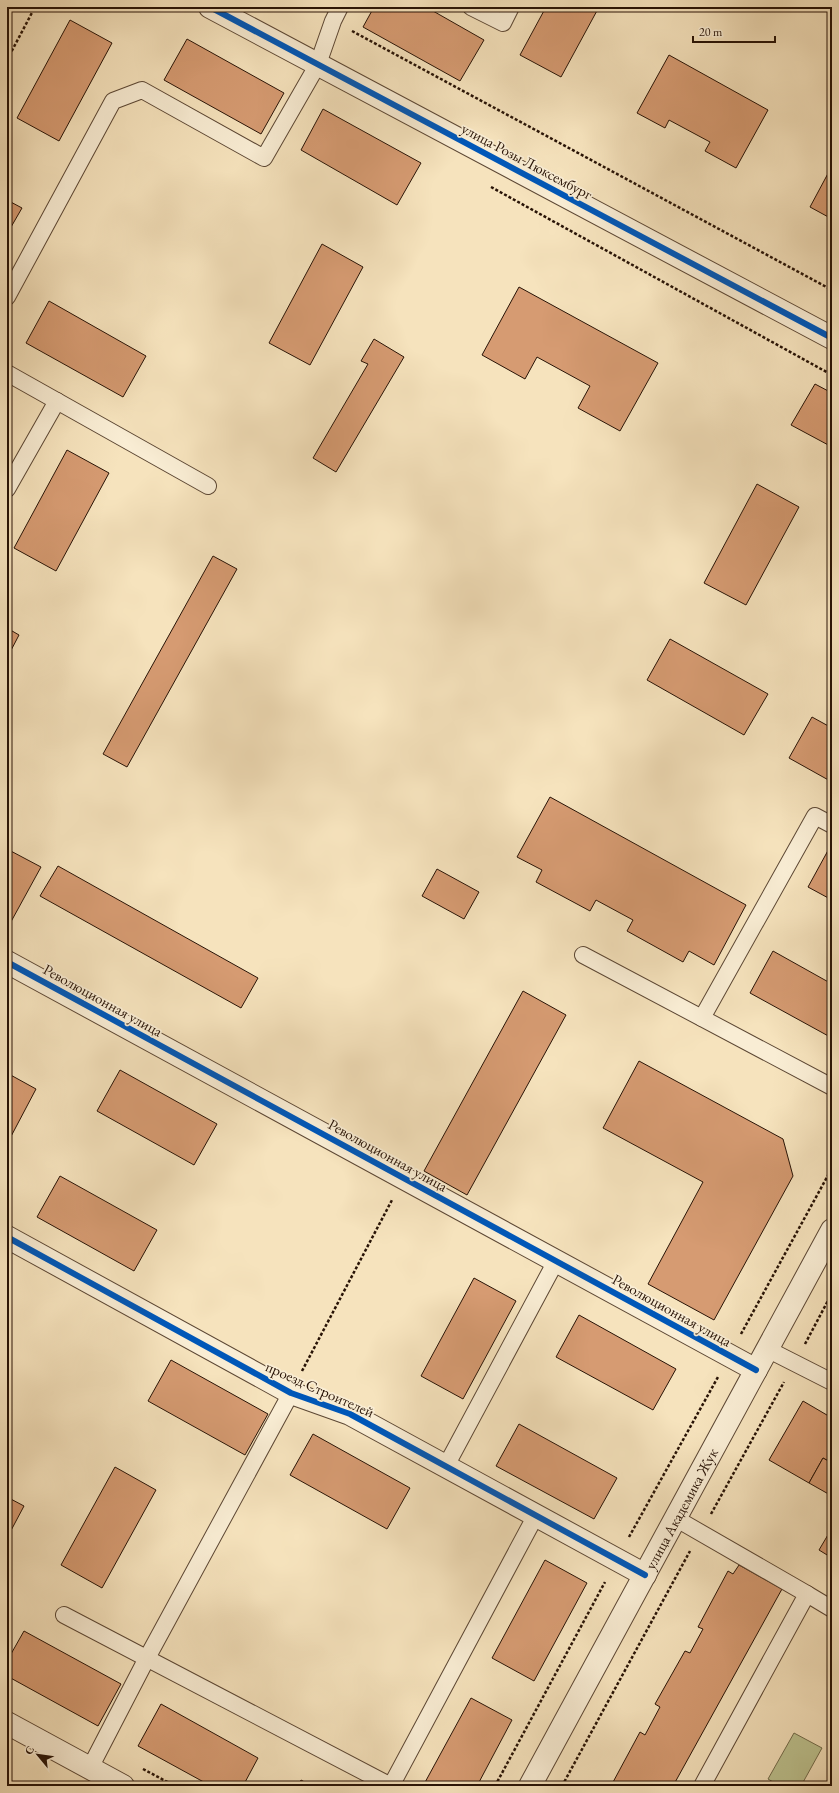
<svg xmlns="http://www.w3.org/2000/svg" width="839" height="1793" viewBox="0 0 839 1793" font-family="'EB Garamond',serif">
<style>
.green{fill:#bdc390;stroke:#726b4b}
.building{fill:#d69b72;stroke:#281306}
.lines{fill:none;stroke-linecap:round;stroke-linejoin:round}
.service-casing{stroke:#5c4734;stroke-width:18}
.minor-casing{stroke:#5c4734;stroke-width:24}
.tertiary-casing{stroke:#5c4734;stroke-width:24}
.path{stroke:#281306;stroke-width:2.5;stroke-dasharray:3 2;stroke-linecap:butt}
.service{stroke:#f9edd4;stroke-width:16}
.minor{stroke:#f9edd4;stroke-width:22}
.tertiary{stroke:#f9edd4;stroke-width:22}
.cycleway-casing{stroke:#f9edd4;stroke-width:8}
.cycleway{stroke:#0057b8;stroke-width:6}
.labels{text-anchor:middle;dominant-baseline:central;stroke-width:3.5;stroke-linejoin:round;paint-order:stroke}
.street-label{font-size:15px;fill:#281306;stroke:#f9edd4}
</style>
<rect width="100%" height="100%" fill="#f6e3bd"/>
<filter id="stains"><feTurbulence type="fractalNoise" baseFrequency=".005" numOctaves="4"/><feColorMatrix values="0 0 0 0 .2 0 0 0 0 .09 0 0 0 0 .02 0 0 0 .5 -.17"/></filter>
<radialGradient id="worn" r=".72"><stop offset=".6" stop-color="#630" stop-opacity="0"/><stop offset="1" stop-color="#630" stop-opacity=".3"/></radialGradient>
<polygon class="green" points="794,1733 822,1748 801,1786 780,1786 768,1779"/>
<g class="building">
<polygon points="374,7 426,7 484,40 460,81 363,27"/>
<polygon points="546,7 599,7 561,77 520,55"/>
<polygon points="70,20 112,43 59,141 17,118"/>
<polygon points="187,39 284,93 261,134 164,80"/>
<polygon points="669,55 768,110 736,168 705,151 710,142 669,120 665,128 637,113"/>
<polygon points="323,109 421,163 397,205 301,150"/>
<polygon points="832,166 832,219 810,207"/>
<polygon points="7,200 22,208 7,234"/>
<polygon points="322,244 363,267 310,365 269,343"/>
<polygon points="519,287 658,363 620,431 578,408 590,386 537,357 525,379 482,355"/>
<polygon points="49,301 146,356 123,397 26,343"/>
<polygon points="374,339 404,357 336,472 313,458 368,364 361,361"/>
<polygon points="815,384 832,393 832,447 791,425"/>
<polygon points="67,450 109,473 56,571 14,548"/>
<polygon points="757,484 799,507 746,605 704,583"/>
<polygon points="213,556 237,569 127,767 103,754"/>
<polygon points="7,628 19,635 7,658"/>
<polygon points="670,639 768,694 744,735 647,680"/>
<polygon points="812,717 832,728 832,782 789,758"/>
<polygon points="550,797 746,905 714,965 689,951 683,962 627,931 633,920 596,900 590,911 536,882 542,870 517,857"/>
<polygon points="831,845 832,846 832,900 808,887"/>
<polygon points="7,849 41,867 7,929"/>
<polygon points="58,866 258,978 241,1008 40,896"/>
<polygon points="437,869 479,892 464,919 422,896"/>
<polygon points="773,951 832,984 832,1038 750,993"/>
<polygon points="523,991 566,1015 467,1195 424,1171"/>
<polygon points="639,1061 783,1139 793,1176 714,1320 648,1284 703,1182 603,1128"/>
<polygon points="120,1070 217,1124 194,1165 97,1111"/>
<polygon points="7,1073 36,1089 7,1144"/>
<polygon points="60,1176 157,1230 134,1271 37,1217"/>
<polygon points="474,1278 516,1301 463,1399 421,1376"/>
<polygon points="579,1315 676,1369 653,1410 556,1357"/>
<polygon points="171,1360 268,1414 245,1455 148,1401"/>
<polygon points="803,1401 832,1418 832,1463 823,1458 809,1483 769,1460"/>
<polygon points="519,1424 617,1478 594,1519 496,1466"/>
<polygon points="313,1434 410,1488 387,1529 290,1475"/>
<polygon points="823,1458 832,1463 832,1496 809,1483"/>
<polygon points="115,1467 156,1490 102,1588 61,1565"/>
<polygon points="7,1497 24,1506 7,1538"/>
<polygon points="832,1528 832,1558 819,1550"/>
<polygon points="545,1560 587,1583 534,1681 492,1658"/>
<polygon points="739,1565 782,1589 673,1786 615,1786 612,1784 640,1732 645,1735 660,1707 655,1704 685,1651 690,1653 703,1629 698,1627 728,1571 733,1574"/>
<polygon points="24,1631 121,1684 98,1726 7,1676 7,1661"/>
<polygon points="471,1698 512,1720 477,1786 423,1786"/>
<polygon points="161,1704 258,1758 243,1786 211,1786 138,1746"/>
<polygon points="301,1780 312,1786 298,1786"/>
</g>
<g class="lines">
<defs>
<g id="service">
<polyline points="471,7 503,23 511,7"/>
<polyline points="7,297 113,101 142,90 264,158 318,64 333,21 340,7"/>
<polyline points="7,373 208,486"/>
<polyline points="7,489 57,401"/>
<polyline points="583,955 832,1087"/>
<polyline points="702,1018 815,816 832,825"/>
<polyline points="767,1349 832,1382"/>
<polyline points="446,1466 556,1261"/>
<polyline points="675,1518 807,1594 702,1786"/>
<polyline points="807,1594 832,1609"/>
<polyline points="64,1615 391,1786 536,1515"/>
<polyline points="90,1768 147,1658 291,1393"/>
</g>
<g id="minor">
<polyline points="210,7 832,338"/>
<polyline points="7,962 756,1370"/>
<polyline points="7,1237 291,1393 350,1414 645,1575"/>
</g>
<g id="tertiary">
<polyline points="7,1723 123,1786"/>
<path id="s1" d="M530,1786L832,1230"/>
</g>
</defs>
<use href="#service" class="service-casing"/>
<use href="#minor" class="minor-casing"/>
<use href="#tertiary" class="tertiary-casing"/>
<g class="path">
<polyline points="352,31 832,290"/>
<polyline points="7,60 35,7"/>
<polyline points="491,187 832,375"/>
<polyline points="741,1334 832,1168"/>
<polyline points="805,1344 832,1293"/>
<polyline points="302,1371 392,1200"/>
<polyline points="711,1514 784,1382"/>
<polyline points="629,1537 718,1377"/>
<polyline points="143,1769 175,1786"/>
<polyline points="495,1786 605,1582"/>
<polyline points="562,1786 690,1551"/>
</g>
<use href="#service" class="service"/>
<use href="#minor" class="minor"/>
<use href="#tertiary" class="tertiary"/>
<defs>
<g id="cycleway">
<polyline points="210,7 832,338"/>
<polyline points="7,962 756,1370"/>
<polyline points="7,1237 291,1393 350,1414 645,1575"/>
</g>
</defs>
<use href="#cycleway" class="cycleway-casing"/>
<use href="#cycleway" class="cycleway"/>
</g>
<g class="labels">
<g class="street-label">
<text transform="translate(527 161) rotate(28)">улица Розы Люксембург</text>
<text transform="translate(103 1000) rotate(29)">Революционная улица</text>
<text transform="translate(388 1155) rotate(29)">Революционная улица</text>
<text transform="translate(672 1310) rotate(29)">Революционная улица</text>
<text transform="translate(320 1389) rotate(24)">проезд Строителей</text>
<text stroke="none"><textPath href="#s1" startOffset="316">улица Академика Жук</textPath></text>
</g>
</g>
<rect width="839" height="1793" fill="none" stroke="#f6e3bd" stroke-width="24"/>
<rect x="8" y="8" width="823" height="1777" fill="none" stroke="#281306" stroke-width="2"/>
<rect x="12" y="12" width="815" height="1769" fill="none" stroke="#281306"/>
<g transform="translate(38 1755) rotate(299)" stroke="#f9edd4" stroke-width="3" paint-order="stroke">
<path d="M0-3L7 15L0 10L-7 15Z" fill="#281306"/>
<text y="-6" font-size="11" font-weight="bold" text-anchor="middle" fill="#281306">С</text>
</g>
<path d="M693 36v6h82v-6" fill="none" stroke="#281306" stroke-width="2"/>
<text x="699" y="36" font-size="12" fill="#281306" stroke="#f9edd4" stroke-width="3" paint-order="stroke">20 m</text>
<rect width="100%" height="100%" filter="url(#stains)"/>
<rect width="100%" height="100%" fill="url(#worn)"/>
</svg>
